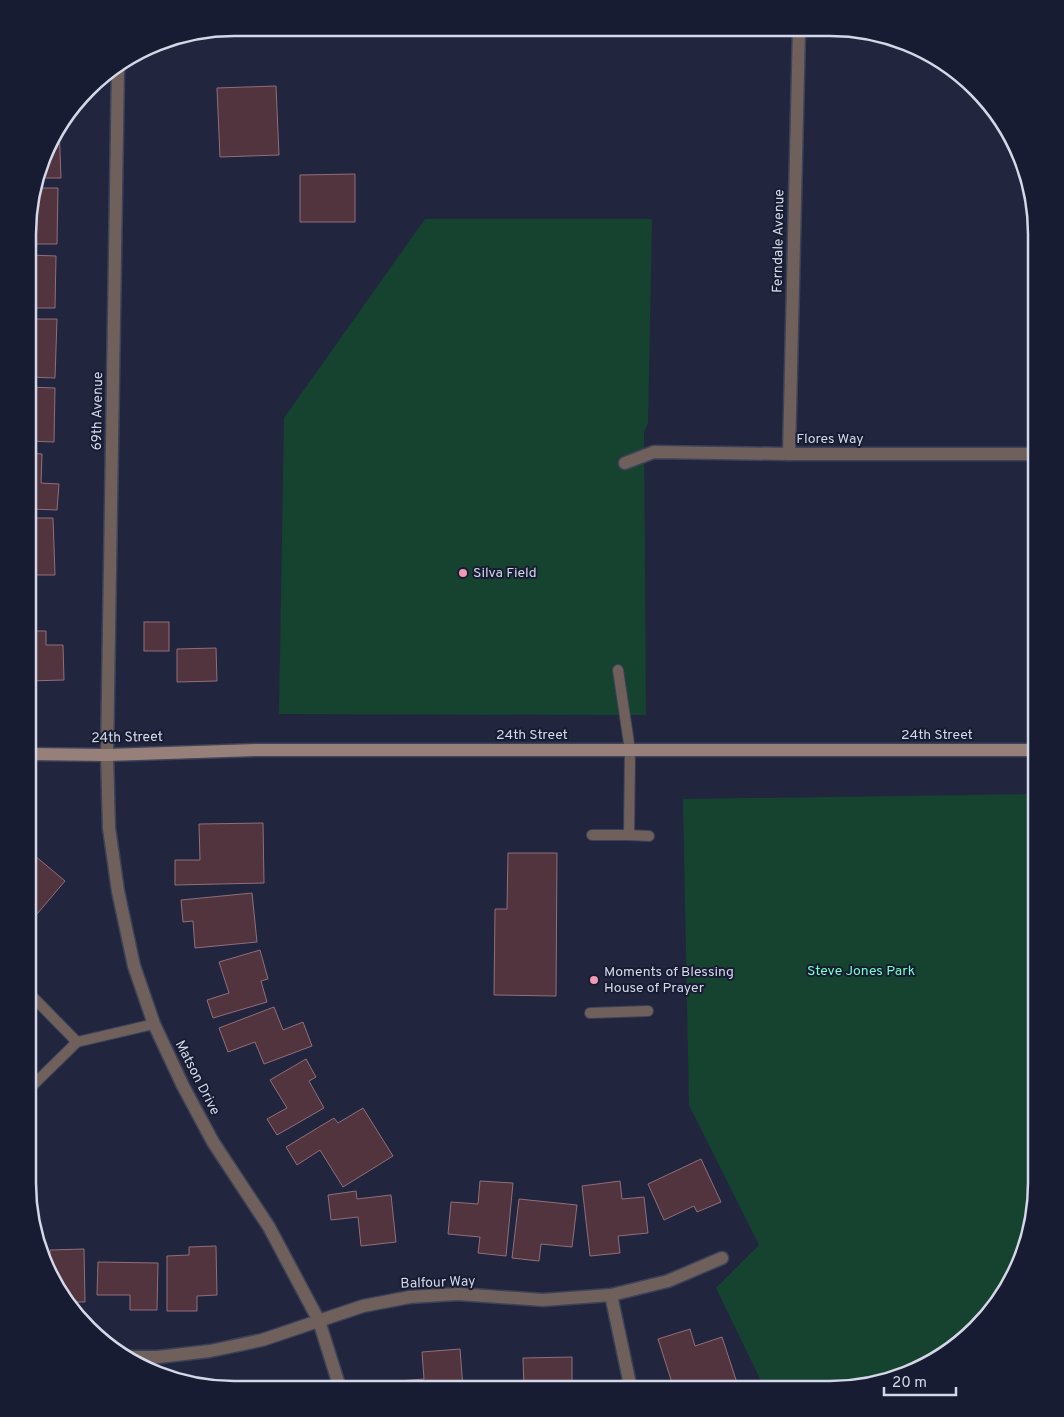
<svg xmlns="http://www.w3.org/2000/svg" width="1064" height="1417" viewBox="0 0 1064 1417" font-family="Overpass,sans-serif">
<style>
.green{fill:#154330}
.building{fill:#52343f;stroke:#906e7a}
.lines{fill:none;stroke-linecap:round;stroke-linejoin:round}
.lane-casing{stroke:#3d4259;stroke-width:12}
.street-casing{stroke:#3d4259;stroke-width:15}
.secondary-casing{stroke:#3d4259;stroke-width:15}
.lane{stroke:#6f605c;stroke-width:10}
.street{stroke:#6f605c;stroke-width:12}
.secondary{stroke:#978079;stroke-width:12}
.poi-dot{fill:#f09ab4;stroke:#171c33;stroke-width:2}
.labels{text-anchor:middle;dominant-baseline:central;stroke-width:4;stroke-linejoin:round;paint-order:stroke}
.street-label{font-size:14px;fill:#d3d7e8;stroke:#171c33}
.poi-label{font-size:14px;fill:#d3d7e8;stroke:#171c33;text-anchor:start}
.park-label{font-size:14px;fill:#75ffc5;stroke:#171c33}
.rim{fill:none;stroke:#d3d7e8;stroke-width:2.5}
</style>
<rect width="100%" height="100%" fill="#21263e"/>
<g class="green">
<polygon points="425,219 652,219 648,423 644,432 646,715 279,714 284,418"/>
<polygon points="1036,794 1036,1196 1025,1249 1001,1298 966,1338 921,1368 830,1389 765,1389 716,1288 759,1245 689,1105 683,799"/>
</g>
<g class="building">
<polygon points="276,86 279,155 220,157 217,88"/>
<polygon points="59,126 61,178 39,178 55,131"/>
<polygon points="355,174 355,222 300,222 300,175"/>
<polygon points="36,188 58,188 57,244 29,244 29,207"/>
<polygon points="29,255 56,256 55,308 29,308"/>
<polygon points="29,319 57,319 55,378 29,377"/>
<polygon points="29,387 55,388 54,442 29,441"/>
<polygon points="29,453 42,454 41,483 59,484 57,510 32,509 32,503 29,503"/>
<polygon points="29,518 53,518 55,575 29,575"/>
<rect x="144" y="622" width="25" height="29"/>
<polygon points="29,631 46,631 46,645 63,645 64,680 28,681"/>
<polygon points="216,648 217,681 177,682 177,649"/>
<polygon points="263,823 264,883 175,885 175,860 200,860 199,824"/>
<polygon points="28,850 65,881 37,914 28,906"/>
<polygon points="508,853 557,853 556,996 494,995 495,909 507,909"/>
<polygon points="252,893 257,942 195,948 193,921 183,922 181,900"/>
<polygon points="260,950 268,979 261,981 267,1002 213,1018 207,1000 229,993 219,962"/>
<polygon points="274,1007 283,1030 303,1022 312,1046 264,1064 255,1042 228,1052 219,1028"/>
<polygon points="306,1059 316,1077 309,1081 324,1108 277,1135 267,1119 287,1108 270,1080"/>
<polygon points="363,1108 393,1156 343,1187 320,1150 297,1165 286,1147 334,1118 338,1123"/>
<polygon points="701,1159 721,1202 697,1212 694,1206 664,1220 648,1184"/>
<polygon points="480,1181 513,1183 506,1256 478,1253 480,1237 448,1234 451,1202 478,1204"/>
<polygon points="620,1181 622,1199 644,1197 648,1233 618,1236 620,1253 590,1256 582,1186"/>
<polygon points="356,1191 357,1199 391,1195 396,1242 361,1246 358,1217 331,1220 328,1195"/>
<polygon points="519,1199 577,1205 572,1247 541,1244 539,1261 512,1258"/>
<polygon points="216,1246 217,1295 197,1296 197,1311 167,1311 167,1256 189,1255 189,1247"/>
<polygon points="84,1249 85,1302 68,1302 50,1276 50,1250"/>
<polygon points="98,1262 158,1263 157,1310 130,1310 130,1295 97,1295"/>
<polygon points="690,1329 695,1346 722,1337 739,1389 674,1389 658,1339"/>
<polygon points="460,1349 463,1388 399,1388 398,1381 424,1379 422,1352"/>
<polygon points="572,1357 572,1383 566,1384 566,1389 524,1389 523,1358"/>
</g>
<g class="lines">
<defs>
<g id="lane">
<polyline points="618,670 630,750 629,835"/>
<polyline points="592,835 629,835 649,836"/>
<polyline points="28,992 77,1042"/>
<polyline points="590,1013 648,1011"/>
<polyline points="28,1090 77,1042 154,1024"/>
</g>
<g id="street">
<polyline points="118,67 107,755 109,828 118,891 134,966 154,1024 183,1086 213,1142 269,1227 319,1321 340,1388"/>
<polyline points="789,454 799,29"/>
<polyline points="625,463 654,452 789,454 1036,454"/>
<polyline points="611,1295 631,1389"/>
<polyline points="125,1357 158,1357 210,1351 262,1340 363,1306 410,1297 458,1294 543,1300 611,1295 668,1281 722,1258"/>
</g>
<polyline id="secondary" points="28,754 107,755 257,750 1036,750"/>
</defs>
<use href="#lane" class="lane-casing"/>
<use href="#street" class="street-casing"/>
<use href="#secondary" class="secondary-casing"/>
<use href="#lane" class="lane"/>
<use href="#street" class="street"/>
<use href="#secondary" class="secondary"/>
</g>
<g class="poi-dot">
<circle cx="463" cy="573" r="5"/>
<circle cx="594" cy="980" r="5"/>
</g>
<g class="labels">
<g class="street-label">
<text transform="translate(779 241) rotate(-89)">Ferndale Avenue</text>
<text transform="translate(98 411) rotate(-89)">69th Avenue</text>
<text x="830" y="439">Flores Way</text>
<text x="532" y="735">24th Street</text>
<text x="937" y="735">24th Street</text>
<text transform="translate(127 738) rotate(-1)">24th Street</text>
<text transform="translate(197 1078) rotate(63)">Matson Drive</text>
<text transform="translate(438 1283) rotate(-2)">Balfour Way</text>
</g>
<g class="poi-label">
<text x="473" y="573">Silva Field</text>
<text x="604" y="972">Moments of Blessing<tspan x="604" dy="16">House of Prayer</tspan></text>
</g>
<g class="park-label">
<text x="861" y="971">Steve Jones Park</text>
</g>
</g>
<path d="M0 0H1064V1417H0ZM234 36H830A198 198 0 0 1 1028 234V1183A198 198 0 0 1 830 1381H234A198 198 0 0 1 36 1183V234A198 198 0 0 1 234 36Z" fill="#171c33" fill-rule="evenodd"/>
<path class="rim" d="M234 36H830A198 198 0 0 1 1028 234V1183A198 198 0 0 1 830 1381H234A198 198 0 0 1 36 1183V234A198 198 0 0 1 234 36Z"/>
<path d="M884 1387v8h72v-8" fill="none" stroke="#d3d7e8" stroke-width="2.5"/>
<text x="892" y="1387" font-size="15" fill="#d3d7e8" stroke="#171c33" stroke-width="4" paint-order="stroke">20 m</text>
</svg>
